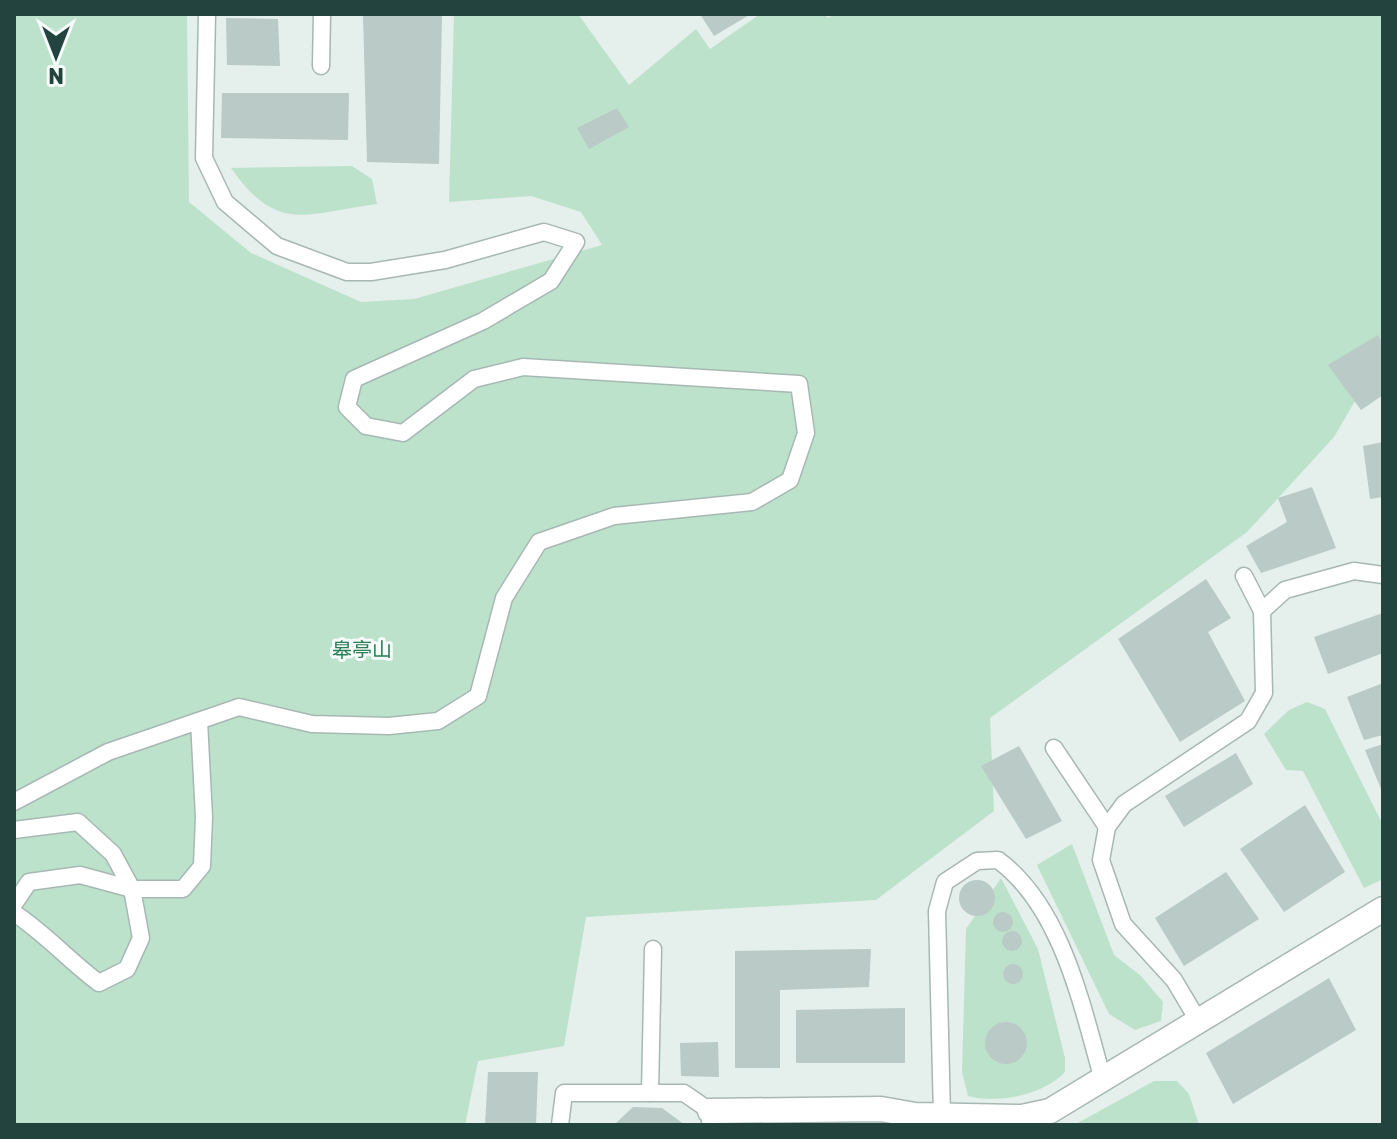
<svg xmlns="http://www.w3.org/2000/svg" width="1397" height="1139" viewBox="0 0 1397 1139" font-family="Rubik,'Noto Sans SC',sans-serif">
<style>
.green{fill:#bde2cb}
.building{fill:#bacac6}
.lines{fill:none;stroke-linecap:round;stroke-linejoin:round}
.service-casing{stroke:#a7b8b4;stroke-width:19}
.minor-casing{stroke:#a7b8b4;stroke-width:27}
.service{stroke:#fff;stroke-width:16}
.minor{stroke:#fff;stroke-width:24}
.labels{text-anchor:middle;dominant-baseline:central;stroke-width:6;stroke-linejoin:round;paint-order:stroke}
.park-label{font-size:20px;fill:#297e54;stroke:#f6fbf9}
</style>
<rect width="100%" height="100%" fill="#e5efec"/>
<g class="green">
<polygon points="14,14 187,14 189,202 251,253 361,302 414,299 602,245 581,212 531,196 449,202 454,14 578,14 629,85 696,29 710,49 760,14 824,14 828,18 834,14 1383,14 1383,353 1334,437 1247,532 990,718 994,811 876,900 586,917 564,1046 478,1061 465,1125 14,1125"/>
<path d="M352,166L372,179L377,204C305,213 278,235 231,168Z"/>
<polygon points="1307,702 1325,709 1383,825 1383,879 1364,888 1303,771 1286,770 1264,734 1289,710"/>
<polygon points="1072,844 1114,955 1141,976 1163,1002 1161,1021 1135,1030 1109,1014 1037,865"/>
<path d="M1001,878L1038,949L1065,1058V1072C1044,1095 997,1104 968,1096L962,1072L966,929Z"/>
<polygon points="1154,1081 1177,1081 1189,1094 1199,1125 1074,1125"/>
</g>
<g class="building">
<polygon points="363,14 442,14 439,164 367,162"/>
<polygon points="700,14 751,14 714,36"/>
<polygon points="226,18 278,19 280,66 227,65"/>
<polygon points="222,93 349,93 348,140 221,138"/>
<polygon points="617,108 629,127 589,149 577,128"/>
<polygon points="1378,335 1383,345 1383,395 1361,410 1328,365"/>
<polygon points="1383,442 1383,497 1370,499 1363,446"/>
<polygon points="1312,487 1336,548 1261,573 1246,546 1287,522 1278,498"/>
<polygon points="1206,579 1231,618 1208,632 1245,701 1180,742 1118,639"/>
<polygon points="1383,613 1383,653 1328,674 1314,637"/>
<polygon points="1383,683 1383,735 1364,740 1347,697"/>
<polygon points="1383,744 1383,794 1365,750"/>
<polygon points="1019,746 1062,821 1026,839 981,766"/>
<polygon points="1236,753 1253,784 1184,827 1165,796"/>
<polygon points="1305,805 1345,872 1284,912 1240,849"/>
<polygon points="1226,872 1259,919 1184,966 1155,918"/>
<circle cx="977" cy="898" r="18"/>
<circle cx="1003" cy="922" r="10"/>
<circle cx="1012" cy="941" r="10"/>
<polygon points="871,949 869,987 780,990 780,1068 735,1068 735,951"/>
<circle cx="1013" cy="974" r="10"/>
<polygon points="1329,978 1356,1030 1233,1104 1206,1053"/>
<polygon points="905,1008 905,1063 796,1063 796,1010"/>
<circle cx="1006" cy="1043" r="21"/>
<polygon points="718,1042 719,1077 681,1076 680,1043"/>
<polygon points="488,1072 538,1072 536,1125 485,1125"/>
<polygon points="633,1107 662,1108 685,1125 614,1125"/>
</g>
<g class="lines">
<defs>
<g id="service">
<polyline points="321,66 322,14"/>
<polyline points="1244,576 1262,611"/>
<polyline points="1054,748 1107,827"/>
<polyline points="14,802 108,752 239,707 312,724 389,726 438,721 478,696 504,598 539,542 614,516 752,502 790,480 806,433 799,384 523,367 474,379 403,433 366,426 347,407 354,379 483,321 551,281 576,242 544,232 445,260 371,272 347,272 277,246 225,202 204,158 207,14"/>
<path d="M14,830L78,822L113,854L132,889L141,938L127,969L99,983C69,961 45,933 14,913"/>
<polyline points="14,904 29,882 80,875 132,889 183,889 202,866 204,817 199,721"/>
<polyline points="1199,1022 1174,980 1123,924 1101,860 1107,827 1124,804 1248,721 1264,693 1262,611 1285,590 1354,571 1383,575"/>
<polyline points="650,1093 653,949"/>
<path d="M942,1116L937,911L945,882L977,861L998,860C1062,907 1082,1006 1103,1080"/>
<polyline points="560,1125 564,1093 684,1093 710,1111 710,1125"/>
</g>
<polyline id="minor" points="710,1111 881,1109 915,1115 1022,1117 1050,1111 1383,909"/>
</defs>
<use href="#service" class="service-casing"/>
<use href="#minor" class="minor-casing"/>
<use href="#service" class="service"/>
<use href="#minor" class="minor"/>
</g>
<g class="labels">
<g class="park-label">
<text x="362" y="650">皋亭山</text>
</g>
</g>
<rect width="1397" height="1139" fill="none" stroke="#22433e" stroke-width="32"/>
<g transform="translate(56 56) rotate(180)" stroke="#f6fbf9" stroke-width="6" paint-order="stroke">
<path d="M0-6L14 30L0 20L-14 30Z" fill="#22433e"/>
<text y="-12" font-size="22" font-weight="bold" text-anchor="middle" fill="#22433e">N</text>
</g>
</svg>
